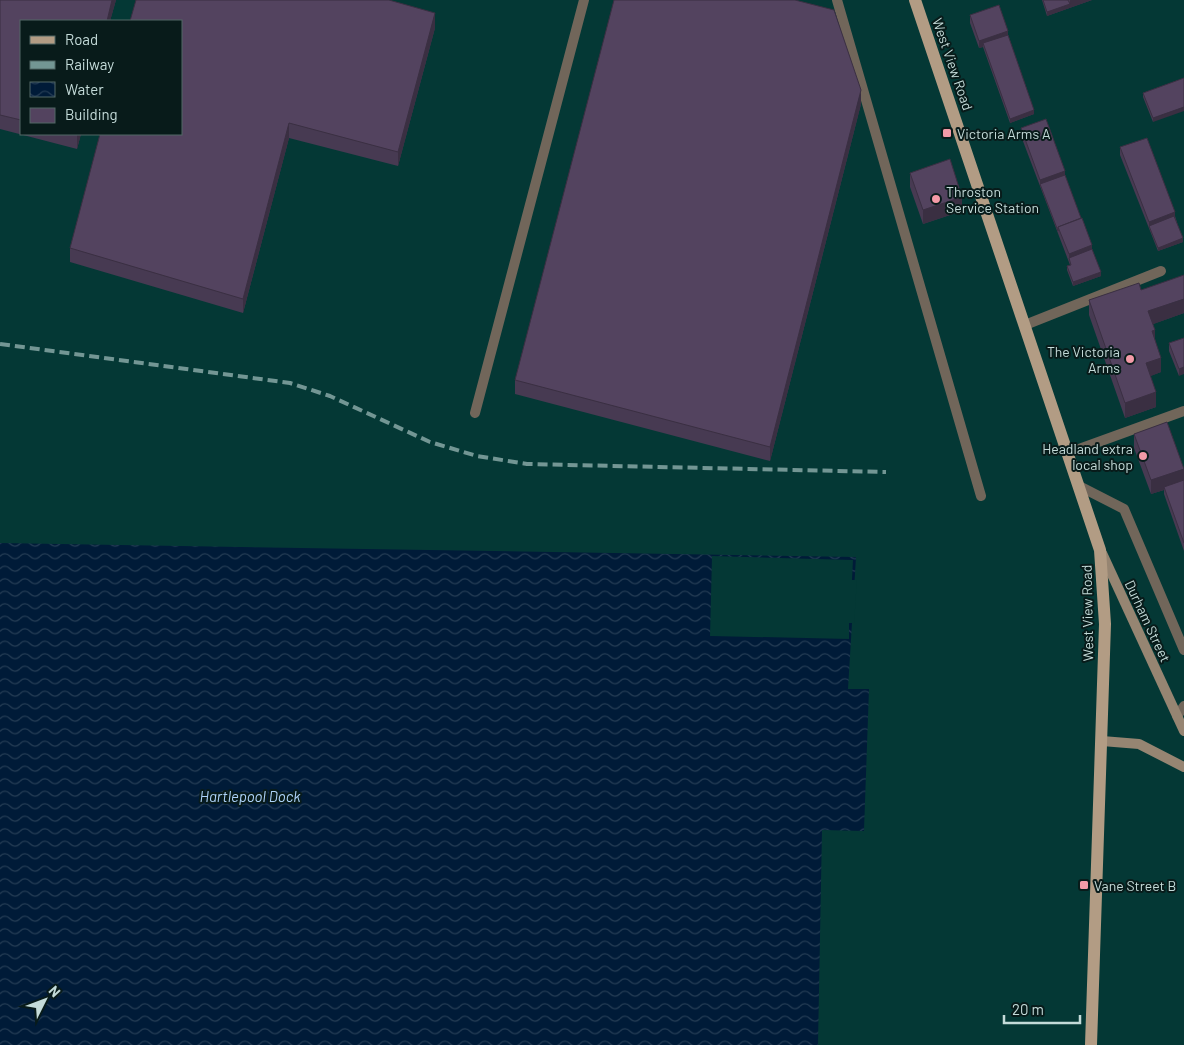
<svg xmlns="http://www.w3.org/2000/svg" width="1184" height="1045" viewBox="0 0 1184 1045" font-family="Barlow,sans-serif">
<style>
.water{fill:url(#water-waves)}
.pier{fill:#043835}
.lines{fill:none;stroke-linecap:round;stroke-linejoin:round}
.lane{stroke:#71665a;stroke-width:10}
.secondary{stroke:#968572;stroke-width:10}
.primary{stroke:#b29c84;stroke-width:12}
.rail{stroke:#739694;stroke-width:4;stroke-dasharray:10 5;stroke-linecap:butt}
.wall{fill:#473a52}
.shaded-wall{fill:#3a2f42}
.building{fill:#53435f;stroke:#3a2f42}
.poi-dot{fill:#f39aa7;stroke:#081b1a;stroke-width:2}
.labels{text-anchor:middle;dominant-baseline:central;stroke-width:4;stroke-linejoin:round;paint-order:stroke}
.street-label{font-size:14px;fill:#c4dbd9;stroke:#081b1a}
.poi-label{font-size:14px;fill:#c4dbd9;stroke:#081b1a;text-anchor:start}
.water-label{font-size:15px;font-style:italic;fill:#add2f9;stroke:#081b1a}
</style>
<defs>
<pattern id="water-waves" width="16" height="10" patternUnits="userSpaceOnUse" patternTransform="scale(1.25)"><rect width="16" height="10" fill="#001b38"/><path d="M0 5q4-4 8 0t8 0" fill="none" stroke="#243c54"/></pattern>
</defs>
<rect width="100%" height="100%" fill="#043835"/>
<polygon class="water" points="0,543 856,557 848,689 869,689 864,831 822,830 818,1045 0,1045"/>
<polygon class="pier" points="712,556 853,560 852,580 857,580 854,623 849,623 849,639 710,636"/>
<g class="lines">
<g class="lane">
<polyline points="837,0 981,496"/>
<polyline points="1025,325 1161,271"/>
<polyline points="475,413 584,0"/>
<polyline points="1068,453 1184,411"/>
<polyline points="1079,486 1124,509 1184,650"/>
<polyline points="1177,716 1184,706"/>
</g>
<g class="secondary">
<polyline points="1102,553 1184,731"/>
<polyline points="1102,741 1139,744 1184,767"/>
</g>
<polyline class="primary" points="915,0 1100,550 1105,624 1091,1045"/>
<polyline class="rail" points="0,344 290,383 330,396 430,442 477,456 527,464 886,472"/>
</g>
<g class="wall">
<polygon points="0,0 116,0 110,21 21,21 21,134 81,134 77,149 0,129"/>
<polygon points="1042,0 1092,0 1047,16"/>
<polygon points="970,15 1008,35 1034,114 1010,123 983,47 979,48 970,23"/>
<polygon points="435,28 398,166 289,138 243,313 70,262 70,248"/>
<polygon points="1184,78 1153,122 1143,97 1143,93"/>
<polygon points="861,104 770,461 515,394 515,380"/>
<polygon points="1021,128 1065,175 1101,276 1073,286 1067,270 1067,266 1070,265 1021,136"/>
<polygon points="1120,147 1175,216 1183,242 1158,251 1120,155"/>
<polygon points="910,173 962,211 923,224 910,187"/>
<polygon points="1141,290 1184,313 1153,324 1155,339 1161,372 1150,376 1156,407 1125,418 1089,315 1089,300"/>
<polygon points="1184,338 1179,376 1169,351 1169,343"/>
<polygon points="1134,434 1184,480 1184,551 1164,494 1164,490 1151,494 1134,448"/>
</g>
<g class="shaded-wall">
<polygon points="112,0 116,0 110,21 107,21"/>
<polygon points="1070,0 1092,0 1047,16 1047,12 1070,4"/>
<polygon points="435,13 435,28 398,166 398,152"/>
<polygon points="1008,31 1008,38 983,43 983,47 979,48 979,41"/>
<polygon points="861,90 861,104 770,461 770,447"/>
<polygon points="1184,107 1184,111 1153,122 1153,118"/>
<polygon points="1034,110 1034,114 1010,123 1010,119"/>
<polygon points="289,123 289,138 243,313 243,299"/>
<polygon points="77,134 81,134 77,149"/>
<polygon points="1065,171 1065,178 1040,184 1040,180"/>
<polygon points="962,197 962,211 923,224 923,210"/>
<polygon points="1175,212 1175,220 1149,226 1149,222"/>
<polygon points="1183,238 1183,242 1158,251 1158,248"/>
<polygon points="1092,245 1092,253 1069,258 1069,254"/>
<polygon points="1101,272 1101,276 1073,286 1073,282"/>
<polygon points="1184,299 1184,313 1148,326 1148,311"/>
<polygon points="1155,330 1155,344 1152,331"/>
<polygon points="1161,358 1161,372 1146,378 1146,363"/>
<polygon points="1184,367 1184,374 1179,376 1179,369"/>
<polygon points="1156,392 1156,407 1125,418 1125,403"/>
<polygon points="1184,469 1184,483 1164,487 1164,490 1151,494 1151,480"/>
</g>
<g class="building">
<polygon points="0,0 112,0 107,21 21,21 21,120 0,115"/>
<polygon points="136,0 389,0 435,13 398,152 289,123 243,299 70,248 100,134 181,134 181,21 130,21"/>
<polygon points="614,0 795,0 834,10 861,90 770,447 515,380"/>
<polygon points="1043,0 1068,0 1070,4 1047,12"/>
<polygon points="999,5 1008,31 979,41 970,15"/>
<polygon points="1008,35 1034,110 1010,119 983,43"/>
<polygon points="1184,78 1184,107 1153,118 1143,93"/>
<polygon points="1046,119 1065,171 1040,180 1021,128"/>
<polygon points="1147,138 1175,212 1149,222 1120,147"/>
<polygon points="950,159 962,197 923,210 910,173"/>
<polygon points="1065,175 1081,218 1058,227 1058,231 1040,184"/>
<polygon points="1174,216 1183,238 1158,248 1149,226"/>
<polygon points="1082,218 1092,245 1069,254 1058,227"/>
<polygon points="1092,249 1101,272 1073,282 1067,266 1071,265 1069,258"/>
<polygon points="1184,275 1184,299 1148,311 1155,330 1152,331 1161,358 1146,363 1156,392 1125,403 1089,300 1139,283 1141,290"/>
<polygon points="1184,338 1184,367 1179,369 1169,343"/>
<polygon points="1167,422 1184,469 1151,480 1134,434"/>
<polygon points="1184,480 1184,543 1164,487"/>
</g>
<g class="poi-dot">
<rect x="942" y="128" width="10" height="10" rx="2.5"/>
<circle cx="936" cy="199" r="5"/>
<circle cx="1130" cy="359" r="5"/>
<circle cx="1143" cy="456" r="5"/>
<rect x="1079" y="880" width="10" height="10" rx="2.5"/>
</g>
<g class="labels">
<g class="street-label">
<text transform="translate(953 64) rotate(71)">West View Road</text>
<text transform="translate(1087 613) rotate(-91)">West View Road</text>
<text transform="translate(1148 621) rotate(65)">Durham Street</text>
</g>
<g class="poi-label">
<text x="957" y="133">Victoria Arms A</text>
<text x="946" y="191">Throston<tspan x="946" dy="16">Service Station</tspan></text>
<text x="1120" y="351" text-anchor="end">The Victoria<tspan x="1120" dy="16">Arms</tspan></text>
<text x="1133" y="448" text-anchor="end">Headland extra<tspan x="1133" dy="16">local shop</tspan></text>
<text x="1094" y="885">Vane Street B</text>
</g>
<g class="water-label">
<text x="250" y="796">Hartlepool Dock</text>
</g>
</g>
<rect x="20" y="20" width="162" height="115" fill="#081b1a" stroke="#536866"/>
<rect x="30" y="36" width="25" height="8" fill="#b29c84" stroke="#536866"/>
<text x="65" y="45" font-size="15" fill="#c4dbd9">Road</text>
<rect x="30" y="61" width="25" height="8" fill="#739694" stroke="#536866"/>
<text x="65" y="70" font-size="15" fill="#c4dbd9">Railway</text>
<rect x="30" y="82" width="25" height="15" fill="url(#water-waves)" stroke="#536866"/>
<text x="65" y="95" font-size="15" fill="#c4dbd9">Water</text>
<rect x="30" y="108" width="25" height="15" fill="#53435f" stroke="#536866"/>
<text x="65" y="120" font-size="15" fill="#c4dbd9">Building</text>
<g transform="translate(45 1000) rotate(48)" stroke="#081b1a" stroke-width="4" paint-order="stroke">
<path d="M0-4L9 19L0 12L-9 19Z" fill="#c4dbd9"/>
<text y="-8" font-size="14" font-weight="bold" text-anchor="middle" fill="#c4dbd9">N</text>
</g>
<path d="M1004 1015v8h76v-8" fill="none" stroke="#c4dbd9" stroke-width="2.5"/>
<text x="1012" y="1015" font-size="15" fill="#c4dbd9" stroke="#081b1a" stroke-width="4" paint-order="stroke">20 m</text>
</svg>
